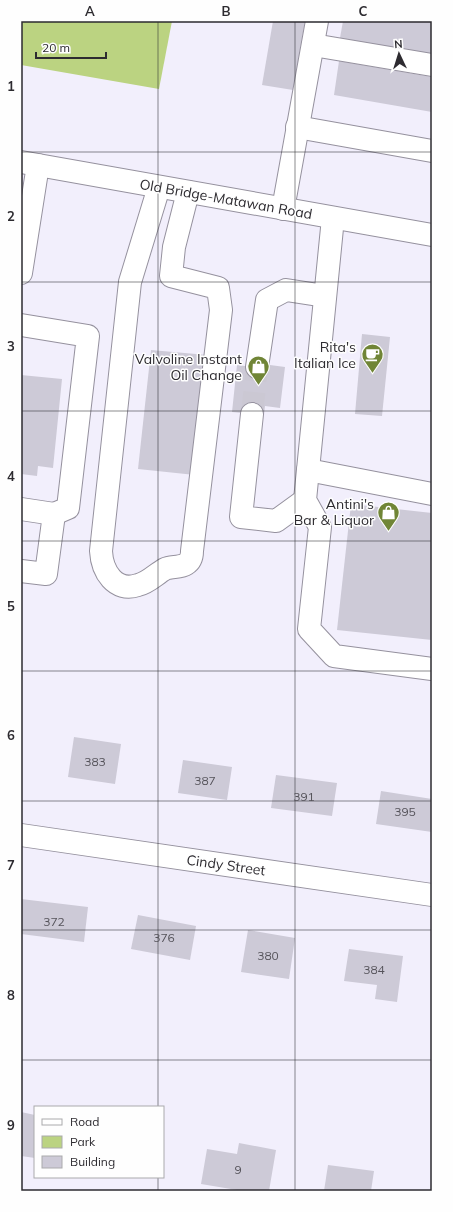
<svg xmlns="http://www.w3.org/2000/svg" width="453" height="1212" viewBox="0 0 453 1212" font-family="Mulish,sans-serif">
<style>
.green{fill:#bbd381}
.building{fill:#cdcad7}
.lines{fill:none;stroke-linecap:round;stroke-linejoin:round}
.minor-tunnel{stroke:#cbc8d3;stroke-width:22;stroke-dasharray:22 11;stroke-linecap:butt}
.minor-casing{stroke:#95919e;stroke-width:24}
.major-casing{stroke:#95919e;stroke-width:24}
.minor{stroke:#fff;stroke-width:22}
.major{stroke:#fff;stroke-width:22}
.grid{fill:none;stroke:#2d2b30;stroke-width:1;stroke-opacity:0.55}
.labels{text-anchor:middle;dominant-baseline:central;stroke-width:3;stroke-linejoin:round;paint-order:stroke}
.number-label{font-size:12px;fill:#55535a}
.street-label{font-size:14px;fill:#2d2b30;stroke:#fefefe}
.poi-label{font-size:14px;fill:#2d2b30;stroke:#fefefe;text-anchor:end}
.neatline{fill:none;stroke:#2d2b30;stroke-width:1.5}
.grid-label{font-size:13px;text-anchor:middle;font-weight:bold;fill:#2d2b30}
</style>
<rect width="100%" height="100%" fill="#f2effc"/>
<polygon class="green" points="21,21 172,21 159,89 21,65"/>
<g class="building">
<polygon points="273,21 305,21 293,90 262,85"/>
<polygon points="343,21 432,21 432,54 340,38"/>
<polygon points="339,61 432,77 432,112 334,95"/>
<polygon points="362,334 390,337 382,416 355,414"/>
<polygon points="151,350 207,355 195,475 138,469"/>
<polygon points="237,365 269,369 270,365 285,367 280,408 265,406 264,415 232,412"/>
<polygon points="21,375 62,379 53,468 38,466 37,476 21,474"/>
<polygon points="351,504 432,513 432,640 337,630"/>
<polygon points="74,737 121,744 115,784 68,777"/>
<polygon points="183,760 232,767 227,800 178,793"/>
<polygon points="276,775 337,783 332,816 271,808"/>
<polygon points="381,791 432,799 432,832 376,824"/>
<polygon points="21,899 88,907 84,942 21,934"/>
<polygon points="138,915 196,926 190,960 131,949"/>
<polygon points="248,930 295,938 289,979 241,972"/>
<polygon points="349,949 403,956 397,1002 375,999 377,985 344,981"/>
<polygon points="21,1112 35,1115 35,1158 21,1156"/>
<polygon points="239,1143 276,1150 269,1191 243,1191 201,1184 207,1149 237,1154"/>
<polygon points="328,1165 374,1171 371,1191 324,1191"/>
</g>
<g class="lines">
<polyline class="minor-tunnel" points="252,414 257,367"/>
<defs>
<g id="minor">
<polyline points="313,45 432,65"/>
<polyline points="297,127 432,151"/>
<path d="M159,187L130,282L101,551C102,571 115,593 138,585C148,583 156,574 165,569C171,566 180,568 186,564C191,561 192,556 192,551L221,310L218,288L171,276L174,247L188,192"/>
<polyline points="283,209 317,21"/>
<polyline points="333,218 305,500 320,527 309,629 334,656 432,669"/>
<polyline points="21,273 38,165"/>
<polyline points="21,325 88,336 68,508 54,514"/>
<polyline points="257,367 267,300 286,290 325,296"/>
<polyline points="252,414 241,517 276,521 305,500"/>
<polyline points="308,470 432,494"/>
<polyline points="21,509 54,514 46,574 21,571"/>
<polyline points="21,835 432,895"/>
</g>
<polyline id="major" points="21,162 432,235"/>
</defs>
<use href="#minor" class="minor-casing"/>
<use href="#major" class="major-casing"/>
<use href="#minor" class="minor"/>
<use href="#major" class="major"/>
</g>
<path class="grid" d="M158,21V1107M295,21V1191M21,152H432M21,282H432M21,411H432M21,541H432M21,671H432M21,801H432M21,930H432M21,1060H432M158,1177V1191"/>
<defs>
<symbol id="cafe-pin" viewBox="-11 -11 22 30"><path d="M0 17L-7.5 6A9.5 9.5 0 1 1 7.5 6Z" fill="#708536" stroke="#fefefe"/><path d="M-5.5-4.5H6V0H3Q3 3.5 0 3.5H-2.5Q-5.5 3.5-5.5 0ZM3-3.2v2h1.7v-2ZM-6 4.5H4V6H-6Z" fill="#fff"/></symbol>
<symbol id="shop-pin" viewBox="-11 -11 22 30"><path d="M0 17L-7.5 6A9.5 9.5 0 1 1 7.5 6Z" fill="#708536" stroke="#fefefe"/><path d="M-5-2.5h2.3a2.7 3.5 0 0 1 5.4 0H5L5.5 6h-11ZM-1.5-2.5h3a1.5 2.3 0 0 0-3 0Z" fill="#fff"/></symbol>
</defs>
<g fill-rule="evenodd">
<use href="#cafe-pin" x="360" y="342" width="25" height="34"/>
<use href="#shop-pin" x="246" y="354" width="25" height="34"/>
<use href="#shop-pin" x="376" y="500" width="25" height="34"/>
</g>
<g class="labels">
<g class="number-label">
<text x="95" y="761">383</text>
<text x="205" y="780">387</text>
<text x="304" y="796">391</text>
<text x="405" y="811">395</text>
<text x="54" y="921">372</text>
<text x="164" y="937">376</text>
<text x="268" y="955">380</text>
<text x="374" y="969">384</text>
<text x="238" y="1169">9</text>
</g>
<g class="street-label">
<text transform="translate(226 199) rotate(10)">Old Bridge-Matawan Road</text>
<text transform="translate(226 865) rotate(8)">Cindy Street</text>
</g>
<g class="poi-label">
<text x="356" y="347">Rita's<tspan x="356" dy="16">Italian Ice</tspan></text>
<text x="242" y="359">Valvoline Instant<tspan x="242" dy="16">Oil Change</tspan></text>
<text x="374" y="504">Antini's<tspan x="374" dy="16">Bar &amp; Liquor</tspan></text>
</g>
</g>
<rect width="453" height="1212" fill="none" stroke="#fefefe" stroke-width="44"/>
<rect x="34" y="1106" width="130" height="72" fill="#fefefe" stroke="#aaaaac"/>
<rect x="42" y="1119" width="20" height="6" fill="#ffffff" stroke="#aaaaac"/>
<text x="70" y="1126" font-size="12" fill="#2d2b30">Road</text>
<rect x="42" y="1136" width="20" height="12" fill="#bbd381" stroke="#aaaaac"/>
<text x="70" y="1146" font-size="12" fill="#2d2b30">Park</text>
<rect x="42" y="1156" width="20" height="12" fill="#cdcad7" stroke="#aaaaac"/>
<text x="70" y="1166" font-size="12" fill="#2d2b30">Building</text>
<g transform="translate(399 54) rotate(356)" stroke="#fefefe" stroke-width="3" paint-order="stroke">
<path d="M0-3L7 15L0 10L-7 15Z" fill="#2d2b30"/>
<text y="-6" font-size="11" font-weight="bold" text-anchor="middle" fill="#2d2b30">N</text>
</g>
<path d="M36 52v6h70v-6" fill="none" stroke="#2d2b30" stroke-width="2"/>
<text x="42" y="52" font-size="12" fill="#2d2b30" stroke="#fefefe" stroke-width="3" paint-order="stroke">20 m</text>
<rect x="22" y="22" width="409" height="1168" class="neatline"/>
<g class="grid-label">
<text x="90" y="16">A</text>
<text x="226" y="16">B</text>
<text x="363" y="16">C</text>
<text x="11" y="91">1</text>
<text x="11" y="221">2</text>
<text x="11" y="351">3</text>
<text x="11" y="481">4</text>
<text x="11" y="611">5</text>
<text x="11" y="740">6</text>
<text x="11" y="870">7</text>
<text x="11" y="1000">8</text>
<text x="11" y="1130">9</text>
</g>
</svg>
